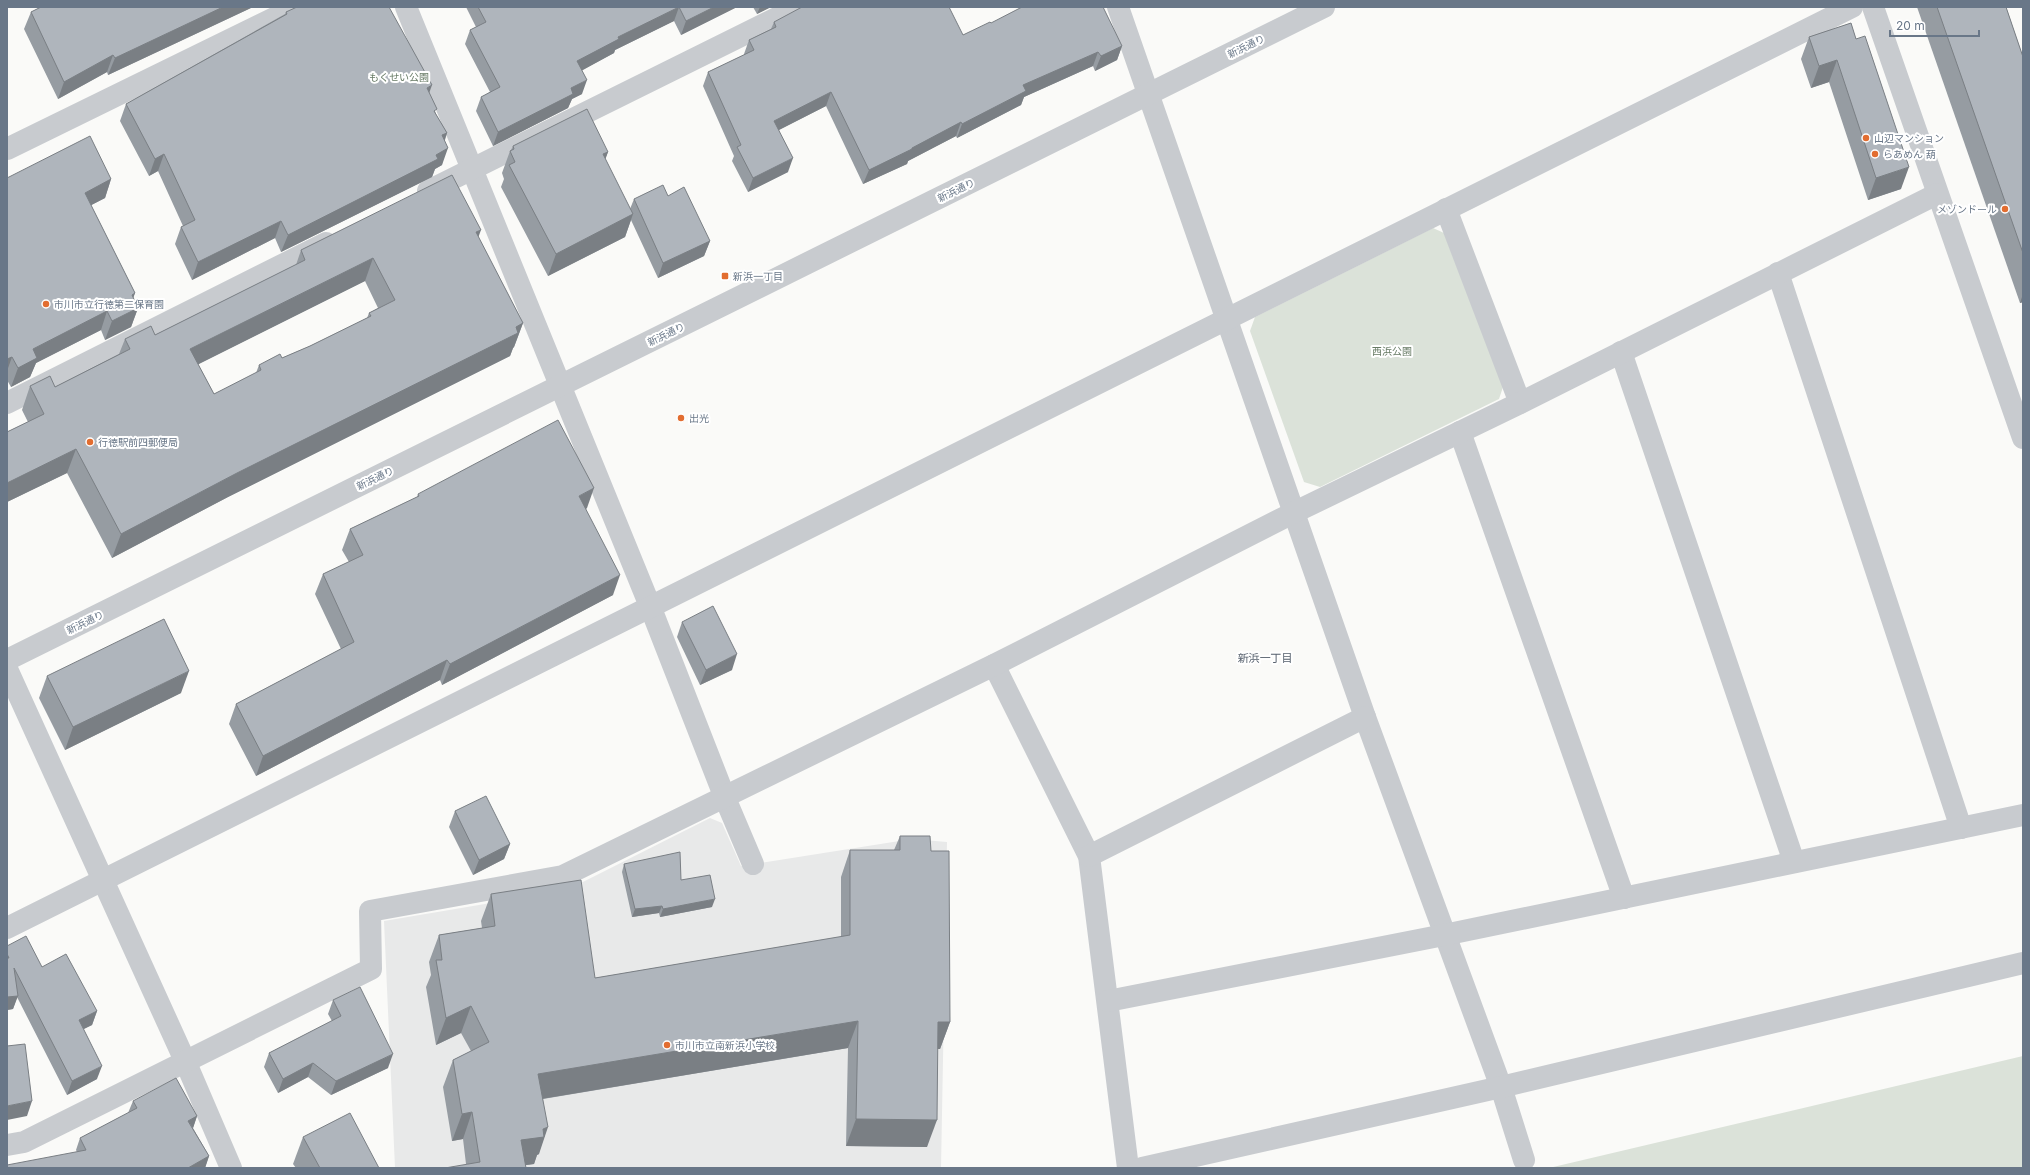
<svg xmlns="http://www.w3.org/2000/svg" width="2030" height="1175" viewBox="0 0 2030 1175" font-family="Inter,'Noto Sans JP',sans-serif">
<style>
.built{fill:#e8e9e9}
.green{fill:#dbe2d9}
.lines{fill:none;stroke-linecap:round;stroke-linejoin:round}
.minor{stroke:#c8cbcf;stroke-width:22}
.wall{fill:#969ca2;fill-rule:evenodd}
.shaded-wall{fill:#7a7f84}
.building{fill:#afb5bc;stroke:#7a7f84;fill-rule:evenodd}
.poi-dot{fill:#e26d30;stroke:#fff;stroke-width:1.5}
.labels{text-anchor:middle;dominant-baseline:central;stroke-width:4;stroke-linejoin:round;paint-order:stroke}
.street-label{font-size:10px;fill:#697788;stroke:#fff}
.park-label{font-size:10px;fill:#667a64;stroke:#fff}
.poi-label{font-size:10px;fill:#697788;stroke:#fff;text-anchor:start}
.neighbourhood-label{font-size:11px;fill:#57616e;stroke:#fff}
</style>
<rect width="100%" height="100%" fill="#fafaf8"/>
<polygon class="built" points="710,818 722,823 741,866 912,839 947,842 941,1168 395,1168 384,921 567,890"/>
<g class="green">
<polygon points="1433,228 1444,233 1503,387 1499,399 1320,487 1304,482 1250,331 1255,317"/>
<polygon points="2023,1056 2023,1168 1549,1168"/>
</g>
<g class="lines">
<g class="minor">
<polyline points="406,7 650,606 725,798 753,864"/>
<polyline points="1118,7 1365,717 1501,1087 1524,1160"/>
<polyline points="1873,7 2023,438"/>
<polyline points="7,149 297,7"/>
<polyline points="428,191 799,7"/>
<polyline points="1446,209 1520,403"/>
<polyline points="1778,273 1961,828"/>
<polyline points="1621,352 1794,862"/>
<polyline points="7,403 326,243"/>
<polyline points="1460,432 1624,898"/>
<polyline points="7,660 1324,7"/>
<polyline points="994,665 1089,856 1128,1168"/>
<polyline points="7,669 186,1063 231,1168"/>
<polyline points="1089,856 1365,717"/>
<polyline points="7,928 1852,7"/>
<polyline points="1108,1001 1444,935 2023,815"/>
<polyline points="7,1145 24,1142 371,969 370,911 563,876 994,665 1293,513 1520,403 1937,194"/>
<polyline points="1142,1168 1501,1087 2023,963"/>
</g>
</g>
<g class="wall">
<polygon points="41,7 253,7 108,75 107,72 58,99 24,29 31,12"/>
<polygon points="466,7 737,7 681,35 674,21 615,50 614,53 582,70 582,94 572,99 568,108 493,146 476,111 481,97 490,92 465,44 470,30 476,27"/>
<polygon points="753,7 771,7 757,14"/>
<polygon points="1917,7 2006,7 2023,57 2023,302 2020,303"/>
<polygon points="286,12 429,93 436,114 447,133 445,140 442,165 435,169 432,177 281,252 275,238 192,280 175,244 181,227 183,226 158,171 149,176 120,121 126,104 285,14"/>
<polygon points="774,22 963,35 991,23 1122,46 1117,60 1095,71 1093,66 1024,97 1021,105 957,138 956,136 908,161 907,164 863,184 826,106 779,130 788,172 748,192 732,161 734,156 703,86 708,72 744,55 744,54 749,40 771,29"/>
<polygon points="1851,23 1901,189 1868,200 1829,82 1811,88 1801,59 1809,37"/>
<polygon points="513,146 608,152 605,159 630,209 634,199 668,196 710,241 704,256 658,278 631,220 625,237 548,276 501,187 504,179 502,173 510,151 511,150"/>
<polygon points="7,178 111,179 105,198 91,205 135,293 133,298 138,308 131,327 105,340 101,330 36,363 30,377 11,387 7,380"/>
<path d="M478,237L523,323L514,347L513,348L510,356L228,497L112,558L67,473L7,502V432L28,422L22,410L30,386L55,387L119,354L125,339L155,335L296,265L301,250ZM365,281L378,308L369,313L367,318L310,346L282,358L259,365L256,373L214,394L198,364Z"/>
<polygon points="418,494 587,508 586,509 613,595 442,685 440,680 256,776 229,724 236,704 341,649 315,594 323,574 349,562 342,550 350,529 417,497"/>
<polygon points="682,622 732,670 700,685 677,637"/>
<polygon points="47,676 181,693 65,750 39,698"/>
<polygon points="455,811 510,844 504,859 473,875 449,827"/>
<polygon points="900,836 931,851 950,1022 940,1049 937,1049 927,1147 846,1146 848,1048 543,1099 539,1154 537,1155 534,1164 526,1165 466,1164 463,1139 452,1141 443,1087 453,1060 471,1051 461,1033 436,1045 426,987 431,975 429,962 439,935 482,928 481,921 491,894 595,978 841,937 841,877 850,850 894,850"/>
<polygon points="624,864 681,880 712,907 660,917 659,913 632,917 622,872"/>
<polygon points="7,946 42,967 97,1011 92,1025 83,1029 97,1079 67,1095 17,997 13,1009 7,1010"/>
<polygon points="333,1000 388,1068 331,1095 308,1077 278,1093 264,1067 269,1053 332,1021 328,1014"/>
<polygon points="133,1101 197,1116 193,1128 209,1156 205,1168 77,1152 76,1150 80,1138 128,1113"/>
<polygon points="303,1137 379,1168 296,1168 293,1164"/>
</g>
<g class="shaded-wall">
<polygon points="223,7 253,7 108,75 115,58"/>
<polygon points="679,7 674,21 615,50 614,53 572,76 577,61 618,37"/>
<polygon points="714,7 737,7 681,35 686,21"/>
<polygon points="760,7 771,7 757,14"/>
<polygon points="1122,46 1117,60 1095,71 1101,56"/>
<polygon points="1098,52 1093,66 1024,97 1021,105 957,138 962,124 1023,85"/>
<polygon points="113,55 107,72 58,99 64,82"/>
<polygon points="1837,60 1829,82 1811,88 1819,66"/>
<polygon points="587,80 582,94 572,99 568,108 493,146 498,132 571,88"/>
<polygon points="432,85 426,102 427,88"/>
<polygon points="831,92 826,106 769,135 774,121"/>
<polygon points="961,122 956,136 908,161 907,164 863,184 869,170"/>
<polygon points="447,133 441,150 442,135"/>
<polygon points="448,148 442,165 435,169 432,177 281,252 288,235"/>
<polygon points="608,152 600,174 603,154"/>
<polygon points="164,154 158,171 149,176 155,159"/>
<polygon points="793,158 788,172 748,192 753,178"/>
<polygon points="1909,167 1901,189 1868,200 1876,178"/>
<polygon points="111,179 105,198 78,212 85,193"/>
<polygon points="633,214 625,237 548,276 556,254"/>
<polygon points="281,221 275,238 192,280 198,262"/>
<polygon points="481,230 472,254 476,232"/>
<polygon points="710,241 704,256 658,278 663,263"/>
<polygon points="373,258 365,281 181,373 190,349"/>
<polygon points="135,293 128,312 132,295"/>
<polygon points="2023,294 2023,302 2020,303"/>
<polygon points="138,308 131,327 105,340 112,321"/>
<polygon points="107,311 101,330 36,363 30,377 11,387 18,368 33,349"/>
<polygon points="523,323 514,347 513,348 510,356 228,497 112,558 121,534"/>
<polygon points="12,357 7,371 7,359"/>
<polygon points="76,449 67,473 7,502 7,483"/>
<polygon points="594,488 587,508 572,516 579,496"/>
<polygon points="620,575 613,595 442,685 450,664"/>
<polygon points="737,654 732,670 700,685 706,670"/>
<polygon points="447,660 440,680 256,776 263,756"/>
<polygon points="189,671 181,693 65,750 73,727"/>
<polygon points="510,844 504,859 473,875 479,860"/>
<polygon points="715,899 712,907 660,917 663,909"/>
<polygon points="662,906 659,913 632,917 635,909"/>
<polygon points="18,996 13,1009 7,1010 7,997"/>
<polygon points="471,1006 461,1033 436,1045 446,1018"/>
<polygon points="97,1011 92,1025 74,1034 79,1020"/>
<polygon points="858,1021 848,1048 529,1101 538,1074"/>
<polygon points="938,1022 950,1022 940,1049 928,1049"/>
<polygon points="393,1054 388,1068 331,1095 336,1081"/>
<polygon points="313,1063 308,1077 278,1093 283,1079"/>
<polygon points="102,1066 97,1079 67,1095 72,1081"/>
<polygon points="32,1101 27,1116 7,1120 7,1106"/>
<polygon points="472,1112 463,1139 452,1141 462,1114"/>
<polygon points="197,1116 193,1128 188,1121"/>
<polygon points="856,1119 937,1120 927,1147 846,1146"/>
<polygon points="548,1127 539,1154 537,1155 534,1164 511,1167 521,1140 543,1129"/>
<polygon points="209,1156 205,1168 188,1168"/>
</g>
<g class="building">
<polygon points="41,7 223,7 115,58 113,55 64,82 31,12"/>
<polygon points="297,7 389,7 432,85 427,88 437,109 434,111 447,133 442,135 448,148 436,155 438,159 288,235 281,221 198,262 181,227 195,220 164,154 155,159 126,104 287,14 286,12"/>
<polygon points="478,7 714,7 686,21 679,7 618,37 619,39 577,61 587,80 571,88 573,94 498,132 481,97 500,87 470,30 486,22"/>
<polygon points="802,7 949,7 963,35 990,22 991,23 1022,7 1103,7 1122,46 1101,56 1098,52 1023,85 1026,91 962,124 961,122 912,148 912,149 869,170 831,92 774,121 793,158 753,178 737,147 741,145 708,72 754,50 749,40 776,27 774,22"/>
<polygon points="1937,7 2006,7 2023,57 2023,253"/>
<polygon points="1851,23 1856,39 1865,36 1909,167 1876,178 1837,60 1819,66 1809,37"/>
<polygon points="587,109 608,152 603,154 633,214 556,254 509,165 515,162 510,151 514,149 513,146"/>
<polygon points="90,136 111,179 85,193 135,293 132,295 138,308 112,321 107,311 33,349 37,358 18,368 12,357 7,359 7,178"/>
<path d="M452,175L481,230L476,232L523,323L516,327L518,333L237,473L121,534L76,449L7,483V432L44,414L30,386L50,376L55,387L130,349L125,339L151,326L155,335L305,260L301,250ZM373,258L395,300L369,313L371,316L310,346L282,358L280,354L259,365L261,370L214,394L190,349Z"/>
<polygon points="663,185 668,196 684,187 710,241 663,263 634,199"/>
<polygon points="558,420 594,488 579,496 620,575 450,664 447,660 263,756 236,704 354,642 323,574 363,555 350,529 419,496 418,494"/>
<polygon points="713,606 737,654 706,670 682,622"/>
<polygon points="164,619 189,671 73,727 47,676"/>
<polygon points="486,796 510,844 479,860 455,811"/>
<polygon points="900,836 930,836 931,851 949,851 950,1022 938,1022 937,1120 856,1119 858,1021 538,1074 548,1127 543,1129 544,1137 521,1140 526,1168 445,1168 480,1162 472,1112 462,1114 453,1060 489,1042 471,1006 446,1018 436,960 442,960 439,935 495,926 491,894 581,880 595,978 850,935 850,850 900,850"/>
<polygon points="680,852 681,880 710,875 715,899 663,909 662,906 635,909 624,864"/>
<polygon points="26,936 42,967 66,954 97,1011 79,1020 102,1066 72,1081 14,968 18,996 7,997 7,958 9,958 7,954 7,946"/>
<polygon points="360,987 393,1054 336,1081 313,1063 283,1079 269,1053 341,1016 333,1000"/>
<polygon points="25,1044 32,1101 7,1106 7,1046"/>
<polygon points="176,1078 197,1116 188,1121 209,1156 188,1168 7,1168 7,1165 86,1150 80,1138 137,1108 133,1101"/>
<polygon points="350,1113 379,1168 320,1168 303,1137"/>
</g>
<g class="poi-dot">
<circle cx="1866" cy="138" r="4"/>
<circle cx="1875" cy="154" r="4"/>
<circle cx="2005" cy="209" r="4"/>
<rect x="721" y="272" width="8" height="8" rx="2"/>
<circle cx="46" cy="304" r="4"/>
<circle cx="681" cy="418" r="4"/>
<circle cx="90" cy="442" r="4"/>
<circle cx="667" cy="1045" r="4"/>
</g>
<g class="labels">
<g class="street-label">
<text transform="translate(1246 46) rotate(-26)">新浜通り</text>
<text transform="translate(956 190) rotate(-26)">新浜通り</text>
<text transform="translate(666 334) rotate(-26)">新浜通り</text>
<text transform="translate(375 478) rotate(-26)">新浜通り</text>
<text transform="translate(85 622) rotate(-26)">新浜通り</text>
</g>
<g class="park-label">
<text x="399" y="77">もくせい公園</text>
<text x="1392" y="351">西浜公園</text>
</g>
<g class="poi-label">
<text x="1874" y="138">山辺マンション</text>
<text x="1883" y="154">らあめん 葫</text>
<text x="1997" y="209" text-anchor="end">メゾンドール</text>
<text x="733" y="276">新浜一丁目</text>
<text x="54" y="304">市川市立行徳第二保育園</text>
<text x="689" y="418">出光</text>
<text x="98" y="442">行徳駅前四郵便局</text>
<text x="675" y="1045">市川市立南新浜小学校</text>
</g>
<g class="neighbourhood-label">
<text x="1265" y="658">新浜一丁目</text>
</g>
</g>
<rect width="2030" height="1175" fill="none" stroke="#697788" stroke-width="16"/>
<path d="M1890 30v6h89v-6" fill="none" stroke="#697788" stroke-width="2"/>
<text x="1896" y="30" font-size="12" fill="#697788" stroke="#ffffff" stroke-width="3" paint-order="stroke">20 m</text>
</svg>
